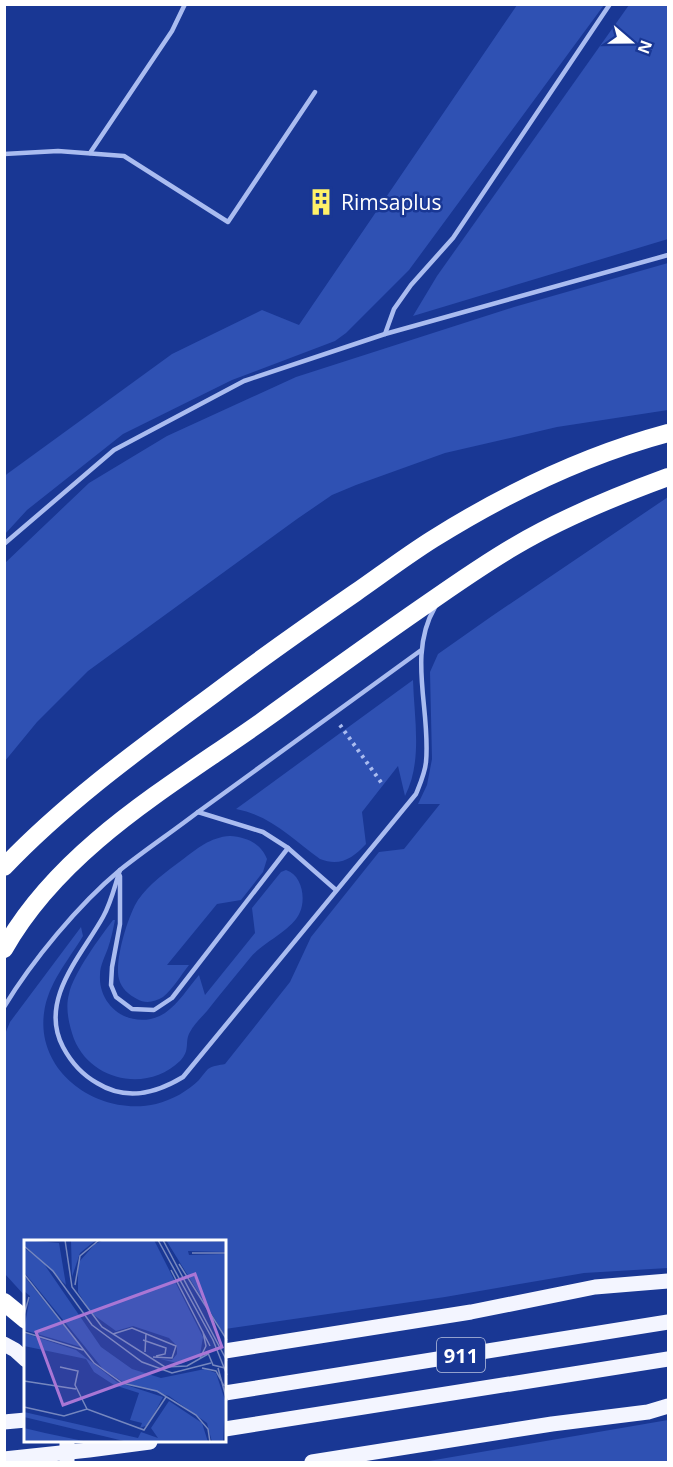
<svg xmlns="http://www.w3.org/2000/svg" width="673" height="1467" viewBox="0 0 673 1467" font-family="'Open Sans',sans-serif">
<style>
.green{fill:#2f51b3}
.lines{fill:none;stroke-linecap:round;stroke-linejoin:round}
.path{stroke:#aabcf0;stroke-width:4;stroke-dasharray:3 4.5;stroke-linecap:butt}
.lane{stroke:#aabcf0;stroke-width:4.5}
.primary{stroke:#f3f5ff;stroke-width:15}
.highway{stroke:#fff;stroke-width:18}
.primary-bridge{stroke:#f3f5ff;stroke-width:15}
.labels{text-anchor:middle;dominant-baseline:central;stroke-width:5;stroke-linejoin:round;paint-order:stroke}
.shield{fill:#193794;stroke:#bac3df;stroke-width:1.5}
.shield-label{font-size:20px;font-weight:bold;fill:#fff}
.poi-label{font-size:21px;fill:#fff;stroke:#193794;text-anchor:start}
.inset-road{fill:none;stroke:#7587bf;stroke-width:1.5}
.view{fill:#a976d5;fill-opacity:0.15;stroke:#a976d5;stroke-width:3}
.inset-edge{fill:none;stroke:#fff;stroke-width:3}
</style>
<rect width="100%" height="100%" fill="#193794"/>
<g class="green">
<polygon points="517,5 604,5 409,270 346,333 335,341 232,380 123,434 27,510 5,534 4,477 7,474 172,354 262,310 299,325"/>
<polygon points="629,5 668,5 668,239 413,316 437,276"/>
<polygon points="668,263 668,410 557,427 445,453 356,485 332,495 297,519 88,671 37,722 5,761 5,563 89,483 167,436 296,377 514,307"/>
<path d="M668,497V1268L584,1273L445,1297L225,1329V1242H26L25,1296L5,1274V1034L10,1022L81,927L83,936C68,961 48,983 44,1013C36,1074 100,1117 156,1104C172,1100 188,1091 199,1080C202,1076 205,1072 208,1069C212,1066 220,1065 225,1064L290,982L311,937L379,852L404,849L440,804H418L427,785L432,759L430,672L438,654L492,616Z"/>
<path d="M413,680C414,718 423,761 405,796L398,766L362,812L366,844C353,858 340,867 320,859C292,839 272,816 236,809Z"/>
<path d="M230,836C246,837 261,843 267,859L263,872L241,900L217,904L167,965H189C181,975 173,989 163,997C155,1002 145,1004 137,999C129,995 121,988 119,979C114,962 128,915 138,900C149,884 166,872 182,860C197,849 210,837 230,836Z"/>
<path d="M286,870C302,875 306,898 300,912C293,930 263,942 250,958C236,975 221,993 207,1011C201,1018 194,1024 190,1032C184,1042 191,1050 180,1061C147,1093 91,1081 74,1039C69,1025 65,1008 69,994C73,974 100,937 113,920H115C113,930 111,939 108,948C105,957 100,965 100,975C98,1009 135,1032 165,1013C179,1003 188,988 199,975L205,995L255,933L252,908L281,872Z"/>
<polygon points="668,1420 668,1462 423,1462"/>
</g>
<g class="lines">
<polyline class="path" points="340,725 383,785"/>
<g class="lane">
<polyline points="90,153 172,31 185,4"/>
<polyline points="4,154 58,151 124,156 228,222 315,92"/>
<polyline points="385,334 394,309 411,285 453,238 610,4"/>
<polyline points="4,544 114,450 244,381 385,334 668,255"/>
<polyline points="198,812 420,651"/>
<path d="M120,870C115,885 111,903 103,917C82,955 38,1000 63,1047C71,1062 81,1074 97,1083C126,1101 155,1094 183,1077L416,794C420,784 425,773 426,762C431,710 407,655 435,607"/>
<polyline points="120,876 120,924 112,967 111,985 116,997 132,1009 154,1010 172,998 288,848"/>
<path d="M4,1007C32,961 78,905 120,870C145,850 172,832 198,812L263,832L288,848L336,890"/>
</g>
<g class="primary">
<polyline points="4,1344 15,1350 26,1360"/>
<polyline points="225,1351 471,1312 595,1287 668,1281"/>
<polyline points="225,1393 668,1322"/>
<polyline points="4,1422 26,1420"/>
<polyline points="225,1429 668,1359"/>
<polyline points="67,1442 67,1462"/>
<polyline points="312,1462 552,1424 648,1412 668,1406"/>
</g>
<g class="highway">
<path d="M4,867C67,801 141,748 214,694C260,659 307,626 355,593C381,575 406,556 433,539C505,494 586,455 668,433"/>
<path d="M4,949C61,848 169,787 261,722C315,683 369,644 424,606C454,585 484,564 515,546C564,517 616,496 668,477"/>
<polyline points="4,1302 26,1320"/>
</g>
<polyline class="primary-bridge" points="4,1459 89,1450 150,1442"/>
</g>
<defs>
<symbol id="building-bare" viewBox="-9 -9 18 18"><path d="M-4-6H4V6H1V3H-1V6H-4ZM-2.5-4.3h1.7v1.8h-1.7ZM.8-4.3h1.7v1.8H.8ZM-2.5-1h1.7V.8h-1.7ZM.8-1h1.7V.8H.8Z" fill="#fff169" stroke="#193794" stroke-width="2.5" paint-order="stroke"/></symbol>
</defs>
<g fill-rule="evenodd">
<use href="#building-bare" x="302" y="183" width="38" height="38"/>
</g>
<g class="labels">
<rect class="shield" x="437" y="1338" width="48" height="34" rx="4.5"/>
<g class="shield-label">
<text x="461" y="1355">911</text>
</g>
<g class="poi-label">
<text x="341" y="202">Rimsaplus</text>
</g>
</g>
<g transform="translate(24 1240)">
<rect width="202" height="202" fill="#193794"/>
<path d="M0,0L35,3L42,45L0,5ZM47,0H72L56,13L48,37ZM80,0H130L179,97L176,115L157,124L136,119L148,120L153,114V106L145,98L109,86L92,91L67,73L54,52V23L71,4ZM142,0L202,2V12L164,11L165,15L202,14V97ZM0,8L18,21L77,107L108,129L137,138L181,129L192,133L201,160L199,202H188L183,183L145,156L99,142L79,129L0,32ZM0,36L57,107L0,90L6,56L0,51ZM0,93L52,110L93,142L139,157L124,185L116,188L118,183L106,180L115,153L90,145L70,132L62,119L0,106ZM145,161L178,183L184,202H104L0,177V172L114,198L117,192L134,198L127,188ZM0,188L21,193L64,202H0Z" fill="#2f51b3"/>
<path class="inset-road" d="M41,0L48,47L78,87L141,127L163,126L184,114M134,0L189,100L203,135M139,0L203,121M0,6L29,31L68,85L118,122L148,133L187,123M168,13H203M155,24L203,100M147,30L186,106M0,34L70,123L98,143L133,151L172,175L184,189L186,202M51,45L56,16L75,0M0,75L5,57M0,92L59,110M89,94L108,88L152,106L148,118L129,117M119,100L142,108L141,114L132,116M121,112L122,93M184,113L189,125L201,128M176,118L182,106L179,92M36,127L54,131L51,145L63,169M178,128L192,131L200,146M194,128L203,161M0,141L52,149M0,167L40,176L63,169L120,190L142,157"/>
<path class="view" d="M171,34L198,107L39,165L12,92Z"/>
<rect width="202" height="202" class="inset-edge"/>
</g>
<rect width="673" height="1467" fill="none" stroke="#ffffff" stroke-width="12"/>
<g transform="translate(631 42) rotate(110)" stroke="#193794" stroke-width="4.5" paint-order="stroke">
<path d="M0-4.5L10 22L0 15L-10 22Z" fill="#ffffff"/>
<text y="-9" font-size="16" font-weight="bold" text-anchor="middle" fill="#ffffff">N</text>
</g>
</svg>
